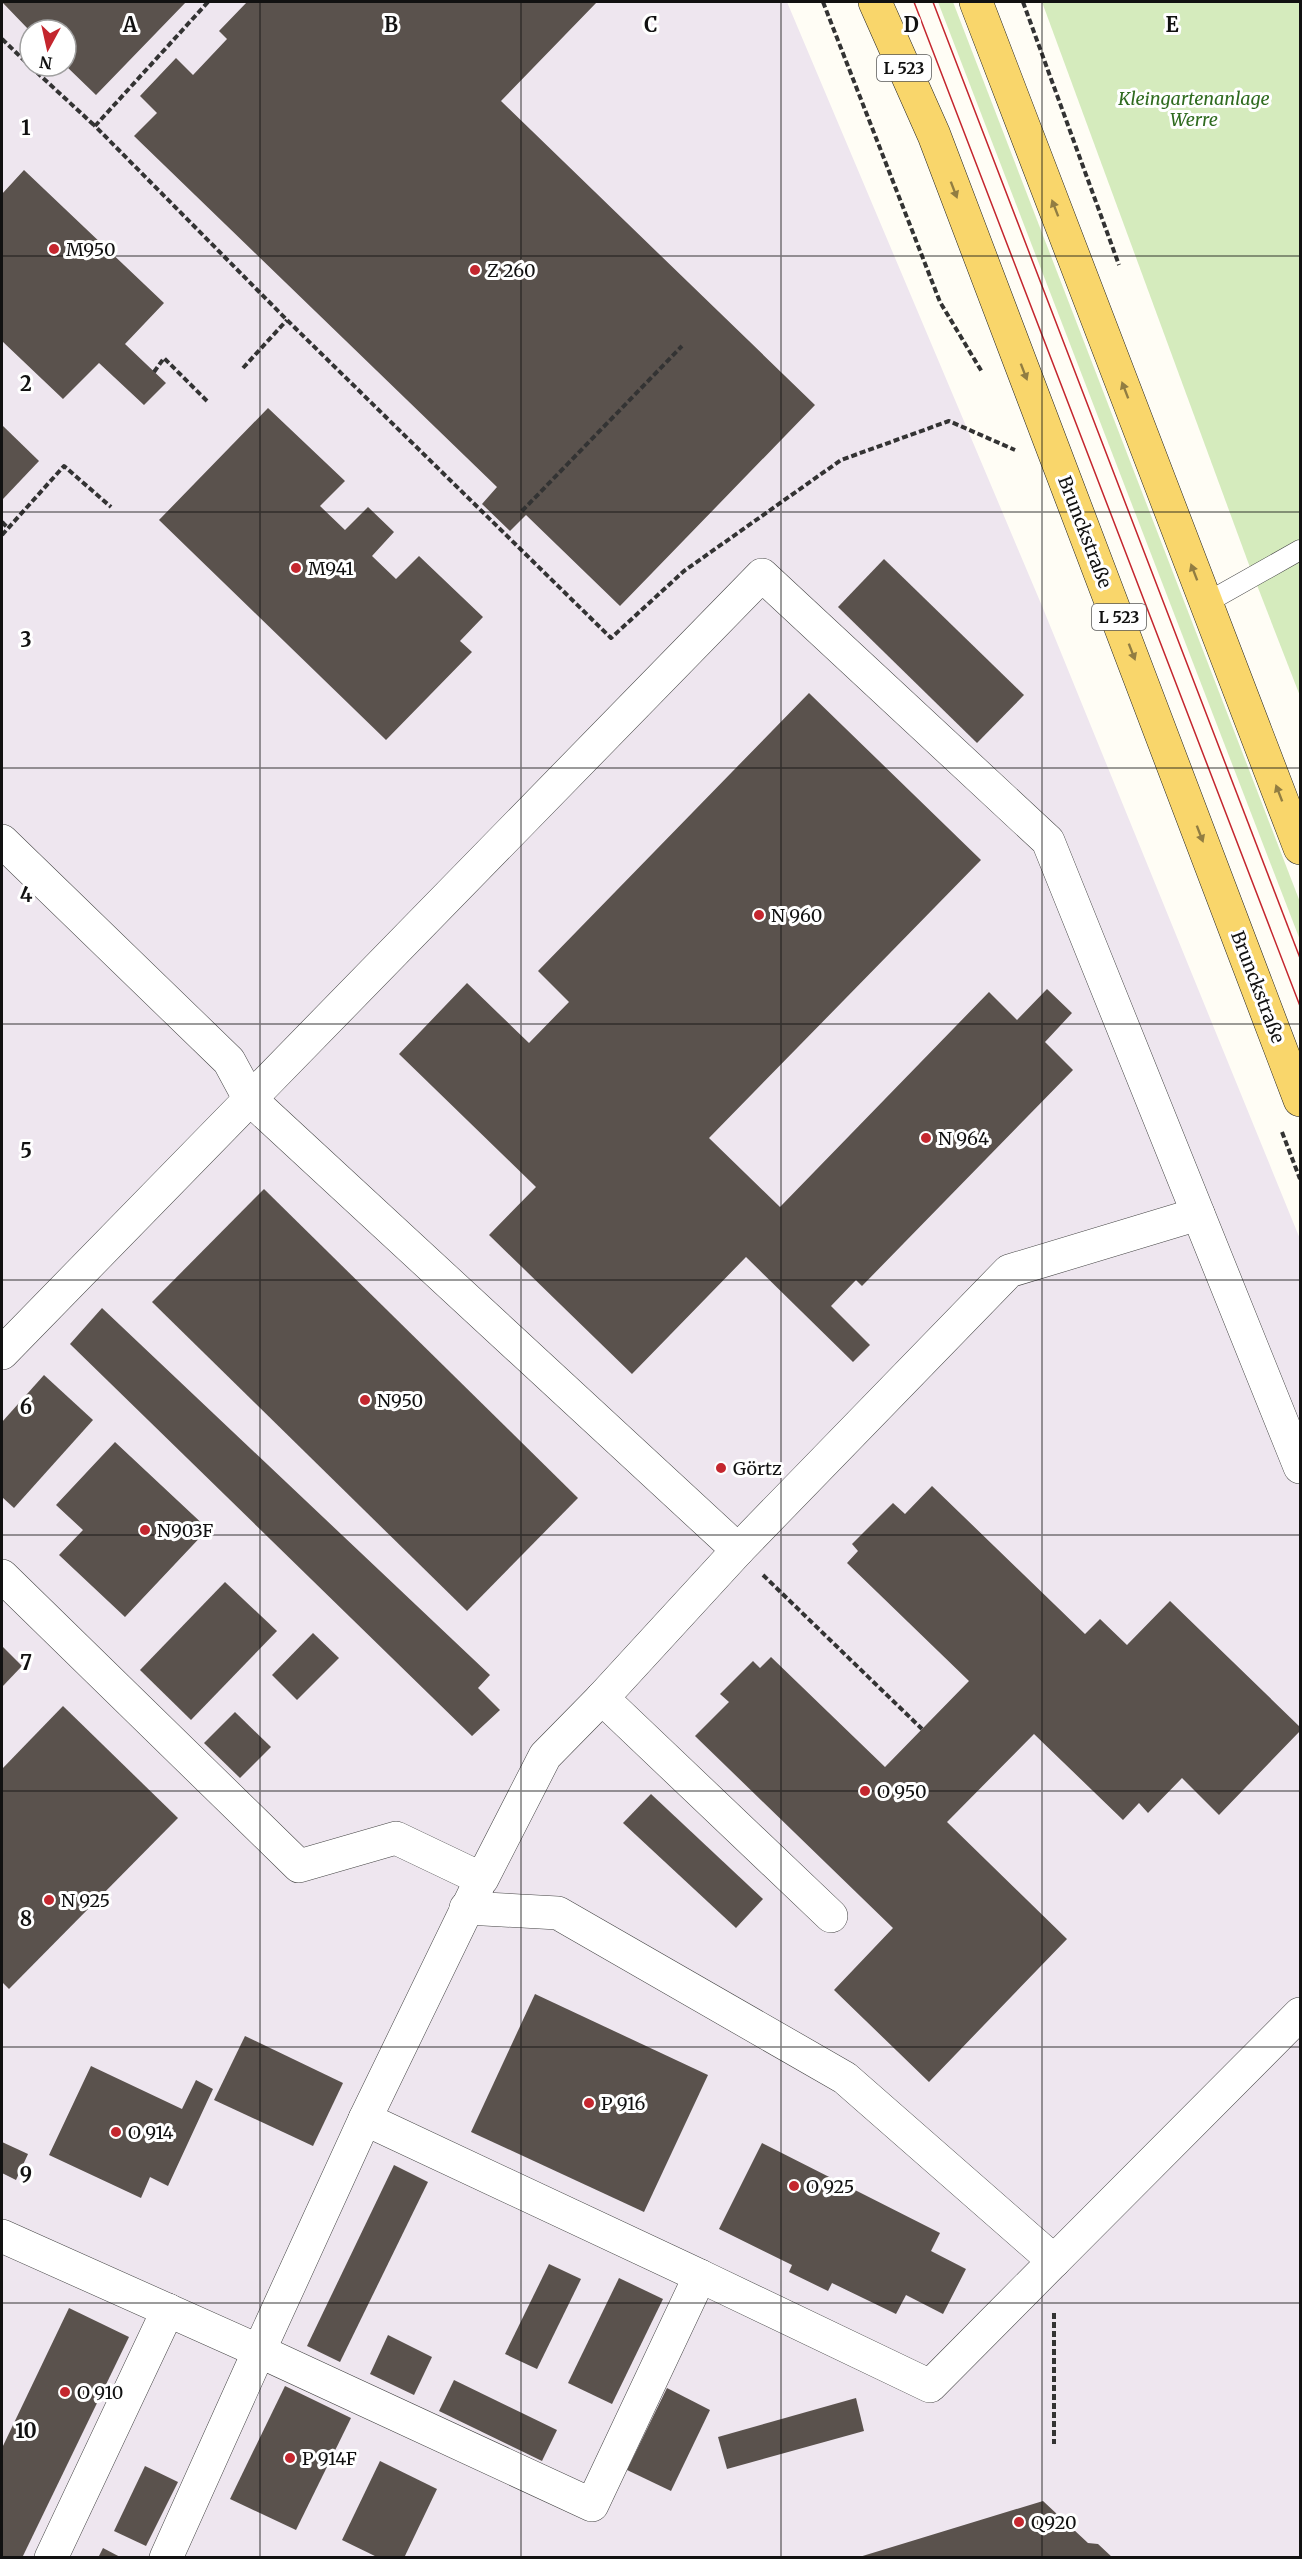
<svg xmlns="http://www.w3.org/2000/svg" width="1302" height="2559" viewBox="0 0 1302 2559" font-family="Merriweather,serif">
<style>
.industrial{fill:#eee6ef;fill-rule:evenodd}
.green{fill:#d5ebbd}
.building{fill:#5a524d}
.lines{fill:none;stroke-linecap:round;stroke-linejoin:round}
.service-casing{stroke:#444;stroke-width:21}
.minor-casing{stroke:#444;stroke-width:34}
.primary-casing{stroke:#222;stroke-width:34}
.path{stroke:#333;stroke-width:4;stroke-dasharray:6 3;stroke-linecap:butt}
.service{stroke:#fff;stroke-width:20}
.minor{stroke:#fff;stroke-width:33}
.primary{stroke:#f9d66b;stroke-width:33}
.tram{stroke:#c4262e;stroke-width:1.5}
.oneway{fill:#917d42}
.grid{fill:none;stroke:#111;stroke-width:1.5;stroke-opacity:0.55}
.poi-dot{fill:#c4262e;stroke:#fff;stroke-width:2}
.labels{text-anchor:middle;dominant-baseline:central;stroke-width:6;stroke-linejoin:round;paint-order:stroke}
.shield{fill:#fff;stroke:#585858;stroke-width:1.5}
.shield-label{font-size:16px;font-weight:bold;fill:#111}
.park-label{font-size:18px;font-style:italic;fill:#2f6b1f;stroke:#fff}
.poi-label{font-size:18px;fill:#111;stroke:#fff;text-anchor:start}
.street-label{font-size:18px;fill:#111;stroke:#fff}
.grid-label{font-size:20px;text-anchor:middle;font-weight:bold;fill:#111;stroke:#fff;stroke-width:6;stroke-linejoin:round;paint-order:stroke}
</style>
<rect width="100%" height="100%" fill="#fffdf5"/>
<path class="industrial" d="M2,2H787L1042,606L1300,1239V2557L2,2558ZM30,30H66V66H30Z"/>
<g class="green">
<polygon points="938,2 953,2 1300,902 1300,940"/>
<polygon points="1042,2 1300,2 1300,696 1248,562"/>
</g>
<g class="building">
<polygon points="2,2 186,2 96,95 66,66 66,30 29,30"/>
<polygon points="247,2 597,2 501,101 815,405 620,606 526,515 510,531 482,504 497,487 134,136 157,113 140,96 176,58 193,75 227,39 219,31"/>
<polygon points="24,170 164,303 125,344 166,383 144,405 99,363 63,399 2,341 2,194"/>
<polygon points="268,408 345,481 320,506 345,530 368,507 394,532 372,556 396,579 419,556 483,617 460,641 472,652 386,740 159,520"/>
<polygon points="2,425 39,461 3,499 2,497"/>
<polygon points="884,559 1024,695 977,743 838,607"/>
<polygon points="809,693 981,860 709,1138 780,1207 989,992 1017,1020 1047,989 1072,1013 1045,1042 1073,1070 862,1286 856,1280 831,1306 870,1345 853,1362 746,1257 632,1374 489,1235 536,1187 399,1054 467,983 529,1043 569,1002 538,971"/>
<polygon points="264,1189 578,1498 467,1611 152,1302"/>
<polygon points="102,1308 490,1675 478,1688 500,1710 472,1736 70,1344"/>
<polygon points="44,1375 93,1420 14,1508 2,1497 2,1422"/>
<polygon points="115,1442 208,1529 125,1617 59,1555 83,1530 56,1505"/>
<polygon points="932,1486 1085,1634 1100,1619 1127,1645 1170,1601 1300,1727 1300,1731 1219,1815 1182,1778 1148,1813 1139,1803 1123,1820 1034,1734 947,1822 1067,1939 929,2082 834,1990 893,1928 695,1736 729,1702 720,1694 753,1661 760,1668 771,1657 885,1767 969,1681 847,1563 858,1551 852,1544 893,1503 905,1514"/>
<polygon points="225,1582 277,1631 191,1720 140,1670"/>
<polygon points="313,1633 339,1658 297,1700 272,1675"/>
<polygon points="2,1646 22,1666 2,1687"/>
<polygon points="63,1706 178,1818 9,1989 2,1982 2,1769"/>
<polygon points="235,1712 271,1747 240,1778 204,1743"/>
<polygon points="651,1794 763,1899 736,1928 623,1823"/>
<polygon points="535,1994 708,2075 644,2212 471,2132"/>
<polygon points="245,2036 343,2083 313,2146 214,2100"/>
<polygon points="91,2066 182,2109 196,2080 213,2089 168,2186 150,2177 141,2198 49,2155"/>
<polygon points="2,2142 28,2154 16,2180 2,2173"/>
<polygon points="762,2143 940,2233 931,2251 966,2269 943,2314 906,2295 896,2314 832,2283 828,2291 789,2272 792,2265 719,2229"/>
<polygon points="394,2165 428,2182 340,2362 307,2346"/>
<polygon points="549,2264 581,2279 537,2369 505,2354"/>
<polygon points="619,2278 663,2299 612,2404 568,2383"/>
<polygon points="69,2308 129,2337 22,2558 2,2558 2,2448"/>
<polygon points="388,2335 432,2357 414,2395 370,2374"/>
<polygon points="454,2380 557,2430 542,2461 439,2411"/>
<polygon points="285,2386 351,2418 296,2530 230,2499"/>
<polygon points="667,2388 710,2410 671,2491 627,2470"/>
<polygon points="856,2398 864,2431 727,2469 718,2437"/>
<polygon points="380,2461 437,2489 404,2558 379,2558 342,2540"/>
<polygon points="145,2466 178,2482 146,2546 114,2531"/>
<polygon points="1043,2501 1088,2543 1098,2544 1113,2558 856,2558"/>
<polygon points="103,2548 122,2558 98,2558"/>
</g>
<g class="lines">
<defs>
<polyline id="service" points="1206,603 1300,550"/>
<g id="minor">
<polyline points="2,841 229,1061 249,1098 738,1550 1009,1271 1198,1214"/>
<polyline points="2,1353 762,575 1048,841 1300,1467"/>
<polyline points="2,1576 299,1866 396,1838 482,1879 545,1756 602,1698 738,1550"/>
<polyline points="602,1698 831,1916"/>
<polyline points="466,1908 558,1913 845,2078 1054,2261 930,2386 700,2276"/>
<polyline points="2,2236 259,2351 365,2119 477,1888"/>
<polyline points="1054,2261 1300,2014"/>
<polyline points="51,2558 168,2310"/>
<polyline points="166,2558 259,2351 592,2505 700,2276 365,2119"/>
</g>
<g id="primary">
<polyline points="875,2 934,135 1300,1100"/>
<polyline points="976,2 1300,848"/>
</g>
</defs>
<use href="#service" class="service-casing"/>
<use href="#minor" class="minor-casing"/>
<use href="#primary" class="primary-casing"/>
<g class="path">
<polyline points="208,2 95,126 287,320 611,638 684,571 841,460 949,421 1015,450"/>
<polyline points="823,2 940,302 982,372"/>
<polyline points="1023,2 1119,265"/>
<polyline points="2,39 30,66"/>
<polyline points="30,66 95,126"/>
<polyline points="243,368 287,320"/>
<polyline points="154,372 164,358 209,403"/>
<polyline points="522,511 682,346"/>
<polyline points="2,522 8,528"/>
<polyline points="2,535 64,466 111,507"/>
<polyline points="1282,1132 1300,1179"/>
<polyline points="763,1575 922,1729"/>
<polyline points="1054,2313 1054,2444"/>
</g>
<use href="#service" class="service"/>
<use href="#minor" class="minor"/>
<use href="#primary" class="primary"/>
<g class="tram">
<polyline points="914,2 1300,1006"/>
<polyline points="933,2 1300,958"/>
</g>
</g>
<defs><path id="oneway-solid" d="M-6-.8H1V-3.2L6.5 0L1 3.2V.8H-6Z" transform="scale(1.5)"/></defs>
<g class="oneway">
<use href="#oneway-solid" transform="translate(954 190) rotate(69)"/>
<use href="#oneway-solid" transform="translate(1055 208) rotate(-111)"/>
<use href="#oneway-solid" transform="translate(1024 372) rotate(69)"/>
<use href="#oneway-solid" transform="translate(1125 390) rotate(-111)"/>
<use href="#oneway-solid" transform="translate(1194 572) rotate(-111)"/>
<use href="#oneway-solid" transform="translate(1132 652) rotate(69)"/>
<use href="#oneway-solid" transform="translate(1279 793) rotate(-111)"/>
<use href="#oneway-solid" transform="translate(1200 834) rotate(69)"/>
</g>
<path class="grid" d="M260,2V2558M521,2V2558M781,2V2558M1042,2V2558M2,256H1300M2,512H1300M2,768H1300M2,1024H1300M2,1280H1300M2,1535H1300M2,1791H1300M2,2047H1300M2,2303H1300"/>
<g class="poi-dot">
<circle cx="54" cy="249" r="6"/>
<circle cx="475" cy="270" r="6"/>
<circle cx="296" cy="568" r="6"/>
<circle cx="759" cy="915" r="6"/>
<circle cx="926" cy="1138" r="6"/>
<circle cx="365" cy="1400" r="6"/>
<circle cx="721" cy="1468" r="6"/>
<circle cx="145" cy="1530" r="6"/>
<circle cx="865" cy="1791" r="6"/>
<circle cx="49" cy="1900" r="6"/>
<circle cx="589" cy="2103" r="6"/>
<circle cx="116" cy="2132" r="6"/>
<circle cx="794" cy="2186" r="6"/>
<circle cx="65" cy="2392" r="6"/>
<circle cx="290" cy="2458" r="6"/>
<circle cx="1019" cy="2522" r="6"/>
</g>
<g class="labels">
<g class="shield">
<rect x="877" y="55" width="54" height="26" rx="4.5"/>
<rect x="1092" y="604" width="54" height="26" rx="4.5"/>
</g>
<g class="shield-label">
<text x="904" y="68">L 523</text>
<text x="1119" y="617">L 523</text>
</g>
<g class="park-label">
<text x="1194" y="98">Kleingartenanlage<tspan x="1194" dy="21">Werre</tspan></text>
</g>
<g class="poi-label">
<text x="66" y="249">M950</text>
<text x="487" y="270">Z 260</text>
<text x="308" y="568">M941</text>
<text x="771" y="915">N 960</text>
<text x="938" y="1138">N 964</text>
<text x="377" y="1400">N950</text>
<text x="733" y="1468">Görtz</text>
<text x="157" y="1530">N903F</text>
<text x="877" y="1791">O 950</text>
<text x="61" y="1900">N 925</text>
<text x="601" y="2103">P 916</text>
<text x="128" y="2132">O 914</text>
<text x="806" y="2186">O 925</text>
<text x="77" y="2392">O 910</text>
<text x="302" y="2458">P 914F</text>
<text x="1031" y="2522">Q920</text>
</g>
<g class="street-label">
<text transform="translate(1085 532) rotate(69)">Brunckstraße</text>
<text transform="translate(1258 987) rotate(69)">Brunckstraße</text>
</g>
</g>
<g class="grid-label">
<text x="130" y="32">A</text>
<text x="391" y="32">B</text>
<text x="651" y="32">C</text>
<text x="911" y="32">D</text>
<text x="1172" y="32">E</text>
<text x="26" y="135">1</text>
<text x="26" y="391">2</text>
<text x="26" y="647">3</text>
<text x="26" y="902">4</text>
<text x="26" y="1158">5</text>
<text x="26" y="1414">6</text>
<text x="26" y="1670">7</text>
<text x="26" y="1926">8</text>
<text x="26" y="2182">9</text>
<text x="26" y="2438">10</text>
</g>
<rect width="1302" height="2559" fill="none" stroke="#111111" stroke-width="6"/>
<g transform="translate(48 48) rotate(188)"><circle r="28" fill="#ffffff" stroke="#a0a0a0" stroke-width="1.5"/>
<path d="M0-4.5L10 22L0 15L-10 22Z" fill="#c4262e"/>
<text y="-9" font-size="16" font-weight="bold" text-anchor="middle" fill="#111111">N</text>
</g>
</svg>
